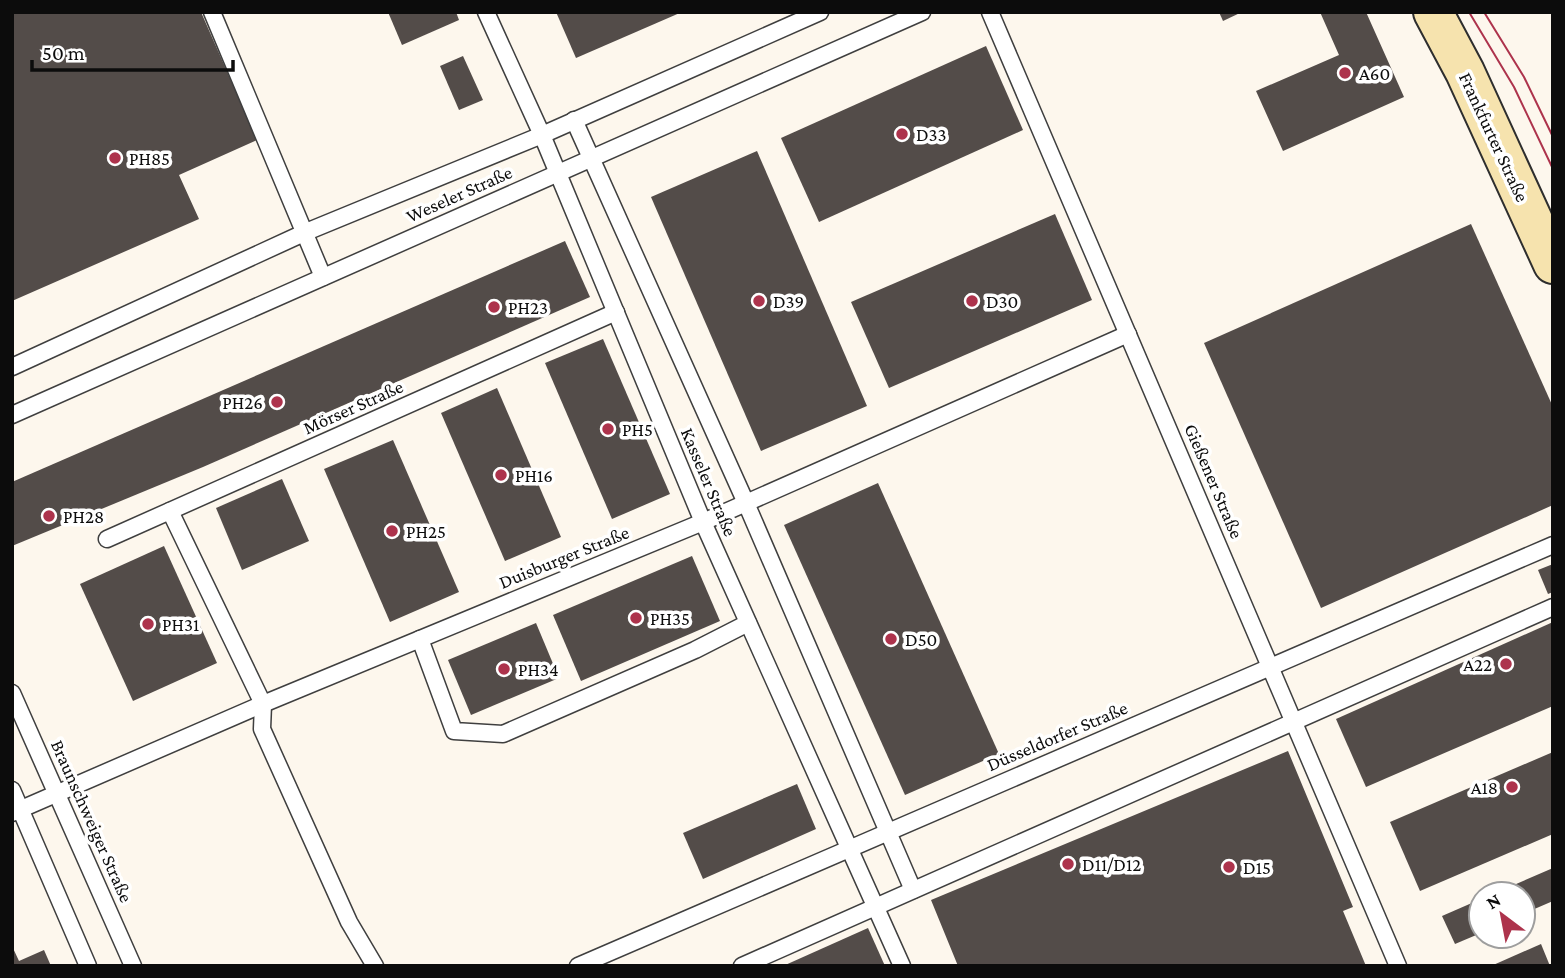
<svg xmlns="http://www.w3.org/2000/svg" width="1565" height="978" viewBox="0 0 1565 978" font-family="'Crimson Pro',serif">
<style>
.building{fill:#534c49}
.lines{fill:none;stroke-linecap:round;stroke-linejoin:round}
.lane-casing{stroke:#3f3f3f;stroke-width:19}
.secondary-casing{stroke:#2e2e2e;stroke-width:42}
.lane{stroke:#fff;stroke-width:16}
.secondary{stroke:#f6e3ae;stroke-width:38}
.tram{stroke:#ad334c;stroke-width:2}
.poi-dot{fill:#ad334c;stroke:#fff;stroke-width:2.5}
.labels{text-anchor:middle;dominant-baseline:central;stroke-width:7;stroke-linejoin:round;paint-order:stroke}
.poi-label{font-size:19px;fill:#0c0c0c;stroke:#fff;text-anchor:start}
.street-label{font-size:19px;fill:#0c0c0c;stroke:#fff}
</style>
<rect width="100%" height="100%" fill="#fdf7ed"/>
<g class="building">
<polygon points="12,12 201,12 257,140 179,175 199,219 12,301"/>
<polygon points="388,12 456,12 459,20 402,45"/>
<polygon points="556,12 682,12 576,58"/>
<polygon points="1219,12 1242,12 1223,21"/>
<polygon points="1320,12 1366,12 1404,97 1283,151 1256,91 1339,55"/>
<polygon points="986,46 1023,130 819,222 781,138"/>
<polygon points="463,56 483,100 459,110 440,66"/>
<polygon points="757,151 867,406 761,451 651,197"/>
<polygon points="1055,214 1092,300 889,388 851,302"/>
<polygon points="1471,224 1553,407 1553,505 1321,608 1204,343"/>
<polygon points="565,241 590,297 203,467 12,546 12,482"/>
<polygon points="603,339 670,494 612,519 545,363"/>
<polygon points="497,388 561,537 505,561 441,413"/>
<polygon points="393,440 459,592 390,622 324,469"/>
<polygon points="282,479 309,541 242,570 216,508"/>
<polygon points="878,483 999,754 905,795 784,525"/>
<polygon points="164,546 217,663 133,701 80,584"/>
<polygon points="692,556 720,621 581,681 553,615"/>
<polygon points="1553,564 1553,592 1548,594 1538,570"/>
<polygon points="1553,622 1553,706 1366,787 1336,719"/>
<polygon points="536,623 559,678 471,715 448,660"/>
<polygon points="1288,751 1353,907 1343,911 1366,966 958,966 931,900"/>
<polygon points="1553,752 1553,834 1420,891 1390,822"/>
<polygon points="797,784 816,829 703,879 683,833"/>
<polygon points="1553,868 1553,901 1523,914 1523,894 1493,894"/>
<polygon points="1481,899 1481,933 1455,944 1442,916"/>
<polygon points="868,928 885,966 783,966"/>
<polygon points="1541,944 1550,966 1491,966"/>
<polygon points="12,946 19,961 44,950 51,966 12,966"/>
</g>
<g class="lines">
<defs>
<g id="lane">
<polyline points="212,12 323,277"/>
<polyline points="486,12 542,135 703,522 902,966"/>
<polyline points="990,12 1398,966"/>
<polyline points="574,120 746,503 913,890"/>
<polyline points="12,367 306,232 542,135 820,12"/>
<polyline points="12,415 922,12"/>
<polyline points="170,511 263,704 262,729 349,922 375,966"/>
<polyline points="107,539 616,312"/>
<polyline points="420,639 454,731 503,734 695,650 748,623"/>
<polyline points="12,693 133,966"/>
<polyline points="12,790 88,966"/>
<polyline points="12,813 263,704 703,522 1128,334"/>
<polyline points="578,966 1553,545"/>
<polyline points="742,966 1553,607"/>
</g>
<polyline id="secondary" points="1433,12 1465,72 1553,264"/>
</defs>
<use href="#lane" class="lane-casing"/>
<use href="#secondary" class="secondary-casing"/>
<use href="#lane" class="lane"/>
<use href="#secondary" class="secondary"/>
<g class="tram">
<polyline points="1469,12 1514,87 1553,169"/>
<polyline points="1484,12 1524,77 1553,137"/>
</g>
</g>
<g class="poi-dot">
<circle cx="1345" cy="73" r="7"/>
<circle cx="902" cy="134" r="7"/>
<circle cx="115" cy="158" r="7"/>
<circle cx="759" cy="301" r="7"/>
<circle cx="972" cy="301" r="7"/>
<circle cx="494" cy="307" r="7"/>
<circle cx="277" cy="402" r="7"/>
<circle cx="608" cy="429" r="7"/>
<circle cx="501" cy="475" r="7"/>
<circle cx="49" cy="516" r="7"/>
<circle cx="392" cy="531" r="7"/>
<circle cx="636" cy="618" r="7"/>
<circle cx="148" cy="624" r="7"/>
<circle cx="891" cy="639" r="7"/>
<circle cx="1506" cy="664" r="7"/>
<circle cx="504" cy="669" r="7"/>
<circle cx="1512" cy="787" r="7"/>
<circle cx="1068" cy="864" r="7"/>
<circle cx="1229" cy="867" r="7"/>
</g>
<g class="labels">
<g class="poi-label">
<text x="1359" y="73">A60</text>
<text x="916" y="134">D33</text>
<text x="129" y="158">PH85</text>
<text x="773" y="301">D39</text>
<text x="986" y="301">D30</text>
<text x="508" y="307">PH23</text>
<text x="263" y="402" text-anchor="end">PH26</text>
<text x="622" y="429">PH5</text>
<text x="515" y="475">PH16</text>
<text x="63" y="516">PH28</text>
<text x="406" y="531">PH25</text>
<text x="650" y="618">PH35</text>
<text x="162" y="624">PH31</text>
<text x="905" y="639">D50</text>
<text x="1492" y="664" text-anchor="end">A22</text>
<text x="518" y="669">PH34</text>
<text x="1498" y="787" text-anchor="end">A18</text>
<text x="1082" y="864">D11/D12</text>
<text x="1243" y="867">D15</text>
</g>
<g class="street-label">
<text transform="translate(1494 137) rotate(65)">Frankfurter Straße</text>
<text transform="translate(459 194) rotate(-24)">Weseler Straße</text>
<text transform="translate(353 407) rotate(-24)">Mörser Straße</text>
<text transform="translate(1214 481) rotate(67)">Gießener Straße</text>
<text transform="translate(709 482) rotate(67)">Kasseler Straße</text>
<text transform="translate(564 557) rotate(-22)">Duisburger Straße</text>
<text transform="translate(1057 736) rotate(-23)">Düsseldorfer Straße</text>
<text transform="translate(92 821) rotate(66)">Braunschweiger Straße</text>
</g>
</g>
<rect width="1565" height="978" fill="none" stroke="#0c0c0c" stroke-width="28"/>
<g transform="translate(1502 915) rotate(328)"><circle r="33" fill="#ffffff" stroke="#9e9e9e" stroke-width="2"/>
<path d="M0-5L12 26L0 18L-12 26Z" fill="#ad334c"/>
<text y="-10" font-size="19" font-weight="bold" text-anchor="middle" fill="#0c0c0c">N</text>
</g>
<path d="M32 60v10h201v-10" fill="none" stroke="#0c0c0c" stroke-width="3.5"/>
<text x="42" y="60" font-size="21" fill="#0c0c0c" stroke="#ffffff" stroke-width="5" paint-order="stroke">50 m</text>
</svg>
